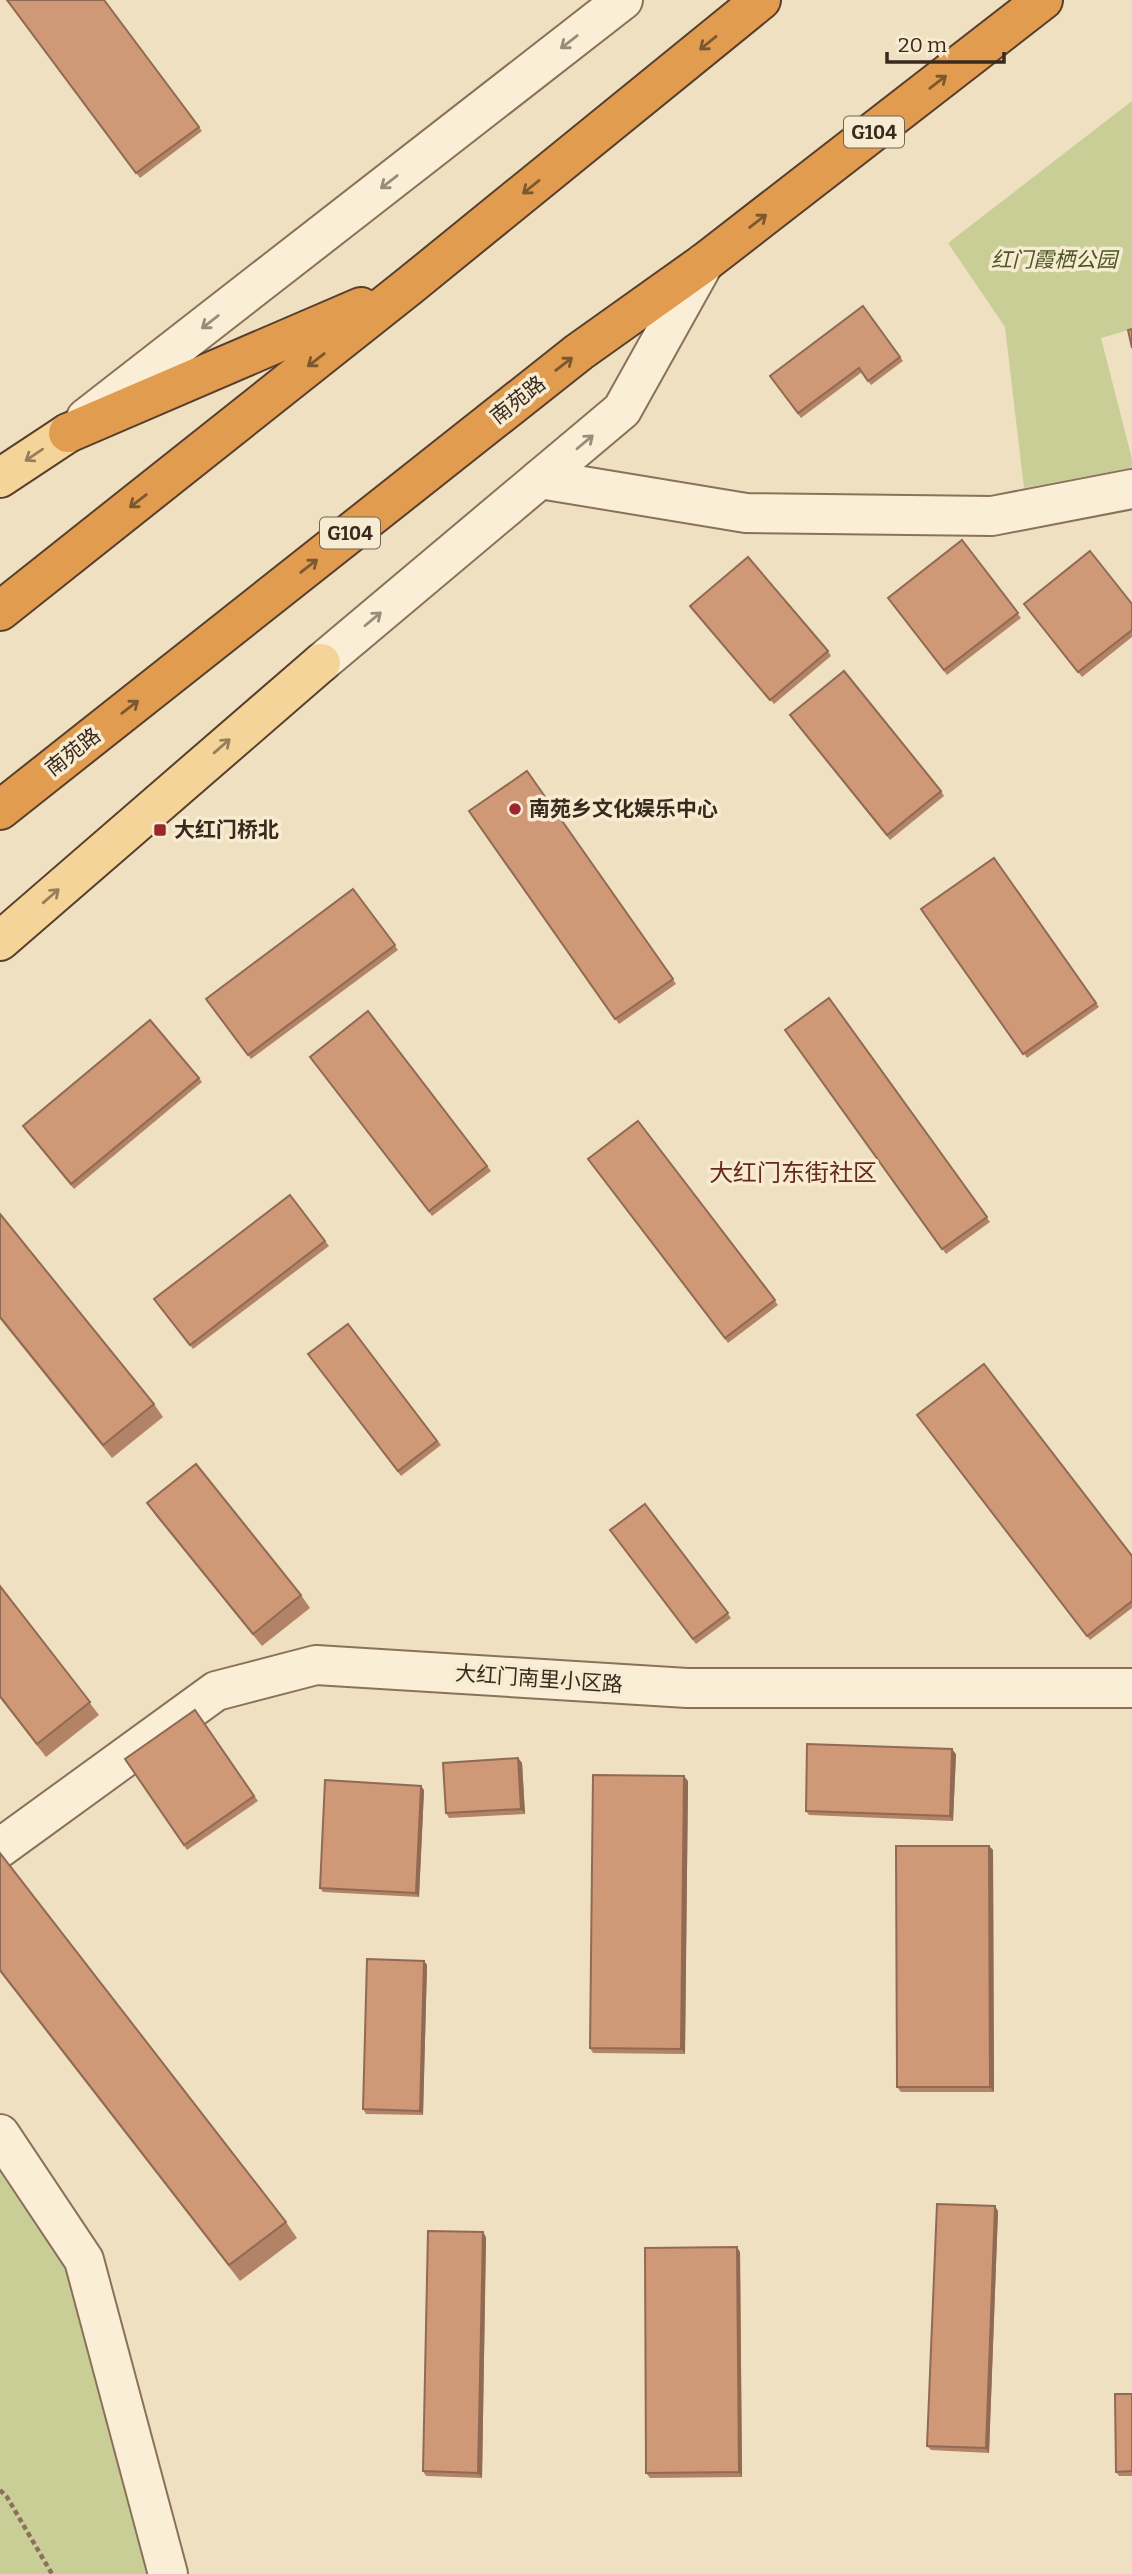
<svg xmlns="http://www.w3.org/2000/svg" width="1132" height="2574" viewBox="0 0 1132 2574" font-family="Bitter,'Noto Sans SC',serif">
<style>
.green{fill:#c9ce96}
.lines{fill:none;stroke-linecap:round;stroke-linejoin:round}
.minor-casing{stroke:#8a7159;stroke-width:42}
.major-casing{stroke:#583f2d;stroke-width:42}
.highway-casing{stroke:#583f2d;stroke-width:42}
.path{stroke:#8a7159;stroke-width:4.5;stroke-dasharray:5 3.5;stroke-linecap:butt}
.minor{stroke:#faeed6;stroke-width:38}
.major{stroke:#f4d499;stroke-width:38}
.highway{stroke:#e19c50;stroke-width:38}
.wall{fill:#b28366}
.shaded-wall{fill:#916a53}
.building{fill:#cf9877;stroke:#916a53;stroke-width:2}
.oneway{stroke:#9a8c7a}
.oneway2{stroke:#7c5831}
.oneway3{stroke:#967f5b}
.poi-dot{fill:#9b272c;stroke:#f7ebd2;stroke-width:2.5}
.labels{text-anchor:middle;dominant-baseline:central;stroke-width:7;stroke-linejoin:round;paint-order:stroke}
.shield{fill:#f7ebd2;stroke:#726453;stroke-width:2}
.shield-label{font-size:19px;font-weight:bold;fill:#392a1d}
.park-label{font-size:21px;font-style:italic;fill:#4b5623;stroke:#f7ebd2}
.street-label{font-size:21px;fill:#392a1d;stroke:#f7ebd2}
.poi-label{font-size:21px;font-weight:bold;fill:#392a1d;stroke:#f7ebd2;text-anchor:start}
.quarter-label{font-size:24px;fill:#67291b;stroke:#f7ebd2}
</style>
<rect width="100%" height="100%" fill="#efe0c2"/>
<g class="green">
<polygon points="1132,101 1132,329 1101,338 1132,459 1132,468 1024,488 1005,327 948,243"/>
<polygon points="0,2167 60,2247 149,2574 0,2574"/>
</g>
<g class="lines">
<defs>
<g id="minor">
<polyline points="86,418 623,0"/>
<polyline points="540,479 746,513 992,516 1132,489"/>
<polyline points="321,663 622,410 704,263"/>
<polyline points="0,1848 216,1691 316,1665 687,1688 1132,1688"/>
<polyline points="0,2134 84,2260 168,2574"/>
</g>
<g id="major">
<polyline points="0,478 68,433"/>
<polyline points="0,941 321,663"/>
</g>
<g id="highway">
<polyline points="68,433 361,307"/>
<polyline points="0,611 408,287 761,0"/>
<polyline points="0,810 579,352 704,263 1043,0"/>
</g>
</defs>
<use href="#minor" class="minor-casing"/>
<use href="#major" class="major-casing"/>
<use href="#highway" class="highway-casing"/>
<polyline class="path" points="0,2490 7,2497 52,2574"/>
<use href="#minor" class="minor"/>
<use href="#major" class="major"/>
<use href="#highway" class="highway"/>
</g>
<g class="wall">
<polygon points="7,0 199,127 202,131 140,178"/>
<polygon points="863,306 903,361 871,385 862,372 801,418 770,376"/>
<polygon points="962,540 1021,618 947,675 888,598"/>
<polygon points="1024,604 1132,604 1132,637 1082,677"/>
<polygon points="690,606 828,651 831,656 774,704"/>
<polygon points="793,720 941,791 944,796 890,840"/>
<polygon points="527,771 676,984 619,1024 469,811"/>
<polygon points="994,858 1099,1007 1027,1058 921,909"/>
<polygon points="353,889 398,950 251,1059 206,999"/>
<polygon points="829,998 990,1222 946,1254 785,1030"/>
<polygon points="368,1011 491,1171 432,1216 310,1057"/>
<polygon points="199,1078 202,1082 74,1189 26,1131"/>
<polygon points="638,1121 778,1305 728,1343 588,1159"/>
<polygon points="290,1195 329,1246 193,1349 154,1299"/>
<polygon points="0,1214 154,1404 163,1417 112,1458 0,1319"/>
<polygon points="348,1324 441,1445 401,1476 308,1354"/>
<polygon points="917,1415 1132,1556 1132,1608 1090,1640"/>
<polygon points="147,1503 301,1595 310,1608 262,1646 156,1516"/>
<polygon points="645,1504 731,1618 696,1644 610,1530"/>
<polygon points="0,1586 99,1715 46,1757 0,1698"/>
<polygon points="195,1710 258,1801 187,1850 125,1759"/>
<polygon points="956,1754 953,1821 809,1815 806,1811"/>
<polygon points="518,1758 522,1763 525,1814 449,1818 446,1813"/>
<polygon points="688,1781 685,2054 593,2053 590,2048"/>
<polygon points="424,1790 419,1897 323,1892 320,1888"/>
<polygon points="989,1846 993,1850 994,2092 901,2092 897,2087"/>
<polygon points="0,1853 286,2222 297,2238 240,2281 0,1972"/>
<polygon points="424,1961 427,1965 423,2115 366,2114 363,2109"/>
<polygon points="998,2211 989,2453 931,2450 927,2446"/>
<polygon points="486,2237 482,2478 426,2476 423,2471"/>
<polygon points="740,2252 742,2477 650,2478 646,2473"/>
<polygon points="1132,2394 1132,2476 1119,2476 1116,2472"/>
</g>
<g class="shaded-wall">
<polygon points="952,1749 956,1754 953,1821 950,1816"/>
<polygon points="518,1758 522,1763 525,1814 521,1809"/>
<polygon points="684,1776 688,1781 685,2054 681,2049"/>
<polygon points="421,1786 424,1790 419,1897 416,1893"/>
<polygon points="989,1846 993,1850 994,2092 990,2087"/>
<polygon points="424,1961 427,1965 423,2115 420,2111"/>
<polygon points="995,2206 998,2211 989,2453 986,2448"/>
<polygon points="483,2232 486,2237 482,2478 478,2473"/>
<polygon points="737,2247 740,2252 742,2477 739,2472"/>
</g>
<g class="building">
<polygon points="7,0 104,0 199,127 136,173"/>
<polygon points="863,306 900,357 868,381 859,368 798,413 770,376"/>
<polygon points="1132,329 1132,348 1128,330"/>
<polygon points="962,540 1018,613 944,670 888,598"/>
<polygon points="1090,551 1132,604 1132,630 1078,672 1024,604"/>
<polygon points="748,557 828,651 770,700 690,606"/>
<polygon points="844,671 941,791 887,835 790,715"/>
<polygon points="527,771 673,979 615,1019 469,811"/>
<polygon points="994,858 1096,1003 1023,1054 921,909"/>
<polygon points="353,889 395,945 248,1055 206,999"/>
<polygon points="829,998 987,1217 942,1249 785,1030"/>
<polygon points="368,1011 487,1166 429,1211 310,1057"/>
<polygon points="150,1020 199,1078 71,1184 23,1126"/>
<polygon points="638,1121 775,1300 725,1338 588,1159"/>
<polygon points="290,1195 325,1241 190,1345 154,1299"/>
<polygon points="0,1214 154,1404 103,1445 0,1317"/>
<polygon points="348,1324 437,1441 398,1471 308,1354"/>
<polygon points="984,1364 1132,1556 1132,1601 1087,1636 917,1415"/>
<polygon points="196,1464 301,1595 253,1634 147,1503"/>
<polygon points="645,1504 728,1613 693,1639 610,1530"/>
<polygon points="0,1586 90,1702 37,1744 0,1696"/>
<polygon points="195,1710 254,1796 184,1845 125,1759"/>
<polygon points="807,1744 952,1749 950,1816 806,1811"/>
<polygon points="518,1758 521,1809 446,1813 443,1763"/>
<polygon points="593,1775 684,1776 681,2049 590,2048"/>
<polygon points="325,1780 421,1786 416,1893 320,1888"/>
<polygon points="896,1846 989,1846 990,2087 897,2087"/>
<polygon points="0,1853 286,2222 229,2265 0,1970"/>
<polygon points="367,1959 424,1961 420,2111 363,2109"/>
<polygon points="937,2204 995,2206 986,2448 927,2446"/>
<polygon points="428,2231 483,2232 478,2473 423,2471"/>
<polygon points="737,2247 739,2472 646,2473 645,2248"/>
<polygon points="1115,2394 1132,2394 1132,2471 1116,2472"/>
</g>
<defs><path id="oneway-shaft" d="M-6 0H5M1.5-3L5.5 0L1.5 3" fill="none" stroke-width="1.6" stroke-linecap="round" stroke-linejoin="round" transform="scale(1.75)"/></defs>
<g class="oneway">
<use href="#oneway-shaft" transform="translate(569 42) rotate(142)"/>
<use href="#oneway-shaft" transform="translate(389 182) rotate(142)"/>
<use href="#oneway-shaft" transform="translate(210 322) rotate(142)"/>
<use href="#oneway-shaft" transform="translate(585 442) rotate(-40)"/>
<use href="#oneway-shaft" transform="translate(373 619) rotate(-40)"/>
</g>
<g class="oneway2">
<use href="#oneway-shaft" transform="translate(708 43) rotate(141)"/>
<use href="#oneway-shaft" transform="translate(938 82) rotate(-38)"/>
<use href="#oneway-shaft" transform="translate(531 187) rotate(141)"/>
<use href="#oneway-shaft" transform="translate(758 221) rotate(-38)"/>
<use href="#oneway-shaft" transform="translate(316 360) rotate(142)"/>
<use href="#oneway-shaft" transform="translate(564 364) rotate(-38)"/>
<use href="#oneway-shaft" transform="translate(138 501) rotate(142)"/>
<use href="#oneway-shaft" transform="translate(309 566) rotate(-38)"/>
<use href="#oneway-shaft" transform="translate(130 707) rotate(-38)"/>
</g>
<g class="oneway3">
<use href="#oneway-shaft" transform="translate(34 455) rotate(146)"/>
<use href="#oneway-shaft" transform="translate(222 746) rotate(-41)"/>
<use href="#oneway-shaft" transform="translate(51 896) rotate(-41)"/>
</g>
<g class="poi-dot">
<circle cx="515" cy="809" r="7"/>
<rect x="153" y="823" width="14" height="14" rx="3.5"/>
</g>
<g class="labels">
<g class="shield">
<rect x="844" y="116.5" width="60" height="31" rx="5"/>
<rect x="320" y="517.5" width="60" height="31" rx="5"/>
</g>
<g class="shield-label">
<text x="874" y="132">G104</text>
<text x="350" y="533">G104</text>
</g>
<g class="park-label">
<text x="1054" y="260">红门霞栖公园</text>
</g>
<g class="street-label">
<text transform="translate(518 400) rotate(-38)">南苑路</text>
<text transform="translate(73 752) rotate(-38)">南苑路</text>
<text transform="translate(539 1679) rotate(4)">大红门南里小区路</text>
</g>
<g class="poi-label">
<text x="529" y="809">南苑乡文化娱乐中心</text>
<text x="174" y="830">大红门桥北</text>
</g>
<g class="quarter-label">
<text x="793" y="1173">大红门东街社区</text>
</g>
</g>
<path d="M887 52v10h117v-10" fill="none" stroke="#392a1d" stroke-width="3.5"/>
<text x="898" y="52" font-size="21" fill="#392a1d" stroke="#f7ebd2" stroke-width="5" paint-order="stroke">20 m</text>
</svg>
